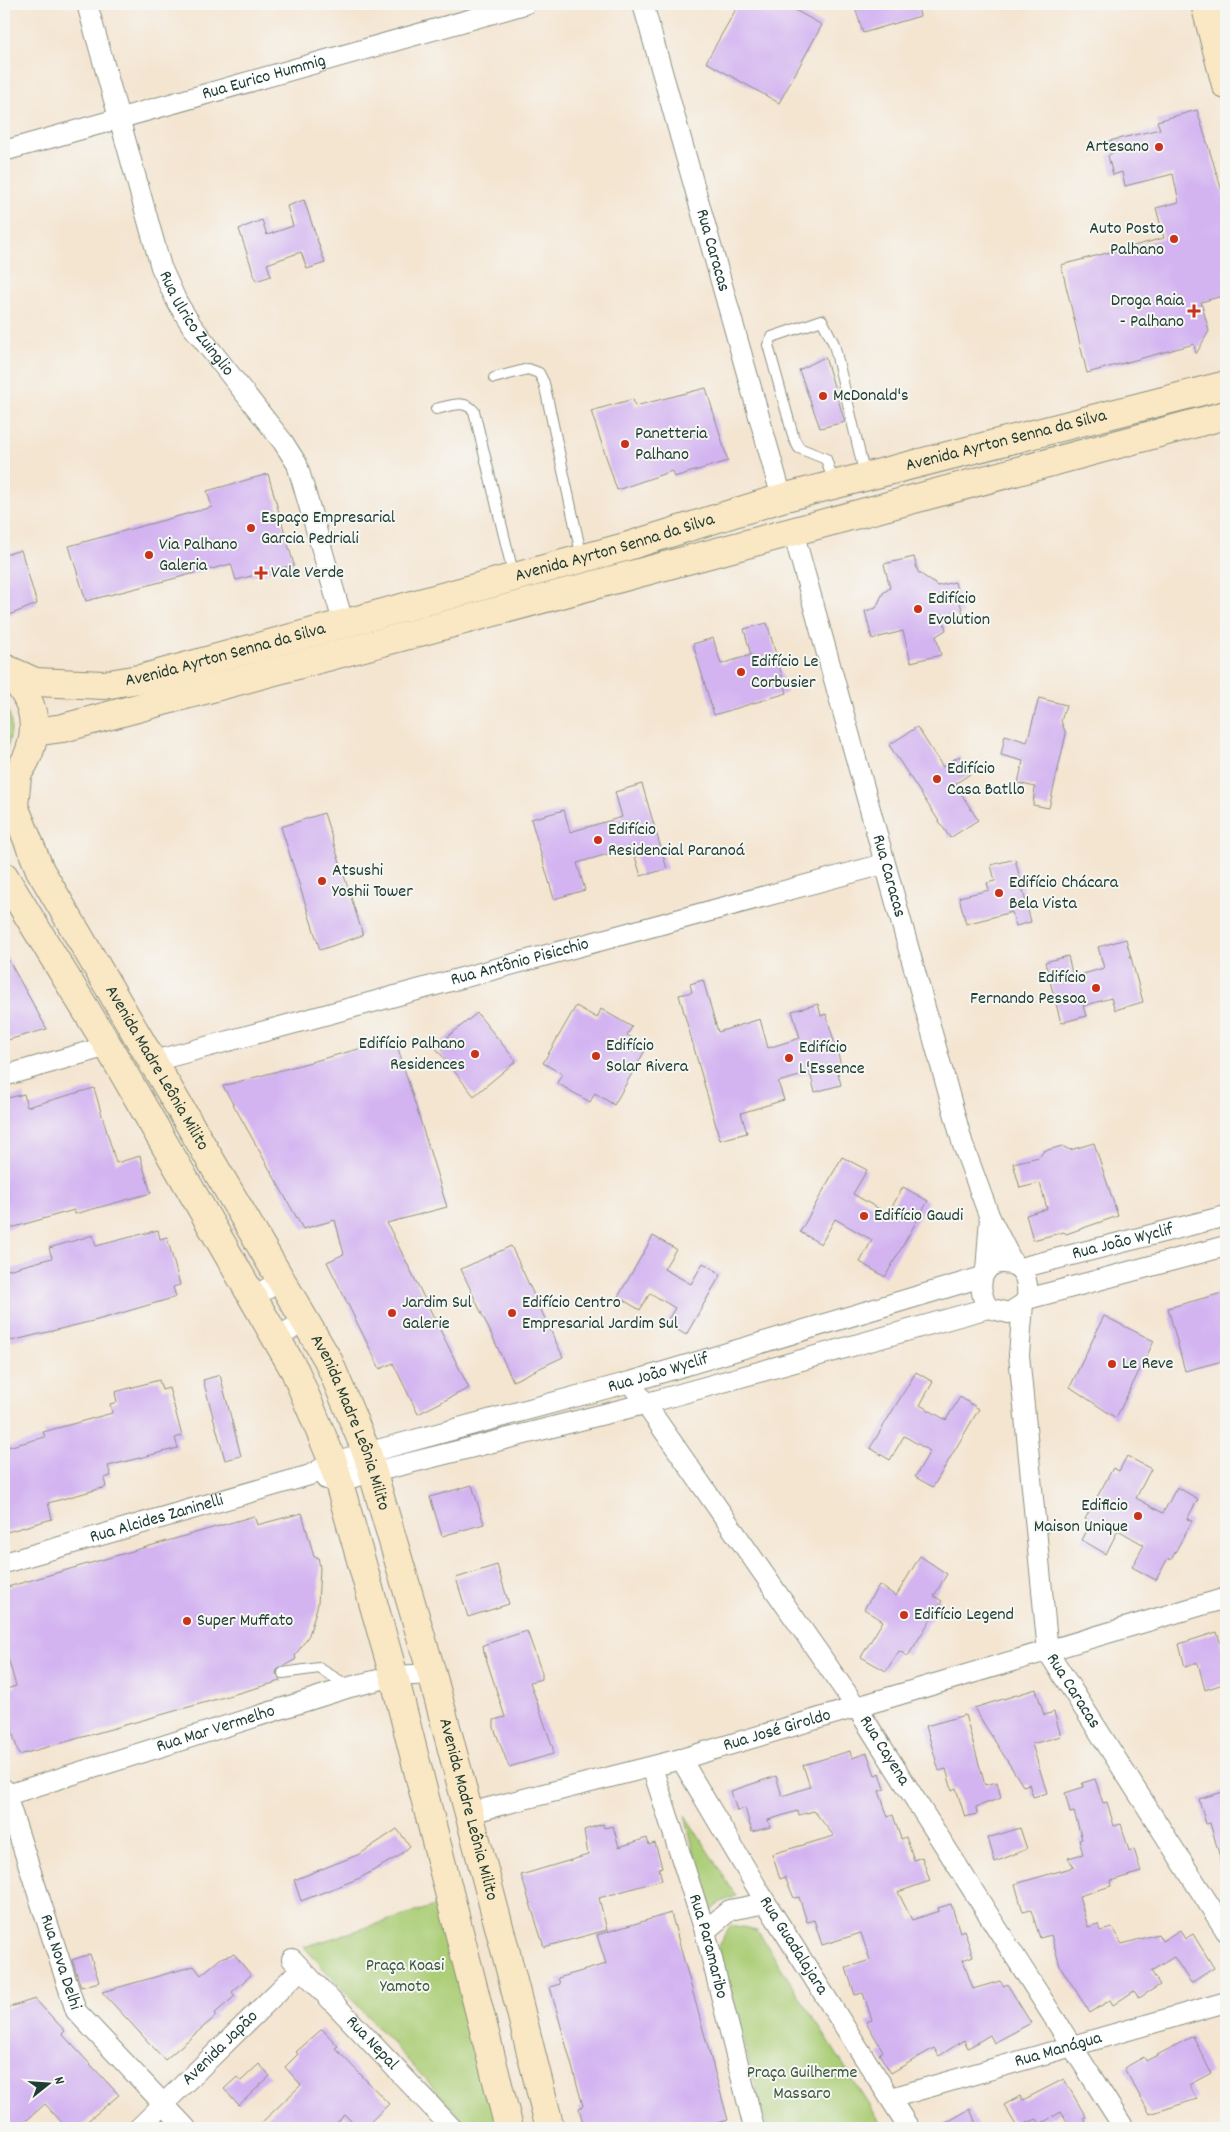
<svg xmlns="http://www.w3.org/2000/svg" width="1230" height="2132" viewBox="0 0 1230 2132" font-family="Dekko,sans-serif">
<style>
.green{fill:#acce77;stroke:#668656}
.building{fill:#d3b4f1}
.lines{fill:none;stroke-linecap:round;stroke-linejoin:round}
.lane-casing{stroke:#8a9182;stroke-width:12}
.street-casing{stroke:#8a9182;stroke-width:22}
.secondary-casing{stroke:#8a9182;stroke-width:30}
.lane{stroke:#fff;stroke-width:10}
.street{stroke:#fff;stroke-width:20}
.secondary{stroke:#fae7c3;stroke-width:28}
.poi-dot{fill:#c8321e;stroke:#f6f6f2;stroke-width:2}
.labels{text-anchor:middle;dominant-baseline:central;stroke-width:4;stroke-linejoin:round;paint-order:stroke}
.street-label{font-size:18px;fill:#1f3d34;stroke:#f6f6f2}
.poi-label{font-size:18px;fill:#1f3d34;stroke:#f6f6f2;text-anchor:start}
.park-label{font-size:18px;fill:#3b5a41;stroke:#f6f6f2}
</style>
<rect width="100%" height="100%" fill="#f6f6f2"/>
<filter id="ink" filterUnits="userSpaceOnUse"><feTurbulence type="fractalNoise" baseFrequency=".02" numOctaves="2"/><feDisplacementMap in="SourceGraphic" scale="10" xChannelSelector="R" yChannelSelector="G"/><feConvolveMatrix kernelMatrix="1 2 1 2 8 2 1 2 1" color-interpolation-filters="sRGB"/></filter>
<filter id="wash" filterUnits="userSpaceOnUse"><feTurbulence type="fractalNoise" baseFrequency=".0096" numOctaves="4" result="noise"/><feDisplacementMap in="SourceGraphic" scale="20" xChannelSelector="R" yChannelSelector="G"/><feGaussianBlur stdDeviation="1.12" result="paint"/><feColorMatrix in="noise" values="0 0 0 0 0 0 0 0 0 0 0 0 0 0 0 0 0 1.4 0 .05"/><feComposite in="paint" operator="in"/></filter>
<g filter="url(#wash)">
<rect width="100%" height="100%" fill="#f4e5d1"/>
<g class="green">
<path d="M4,703C15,720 12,737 4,754Z"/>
<polygon points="685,1815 736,1896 721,1902 709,1913"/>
<polygon points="444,1903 502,2128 470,2128 304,1947"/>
<polygon points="731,1925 757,1930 884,2128 767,2128 718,1948"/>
</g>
<g id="blocks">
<g class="building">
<polygon points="739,4 784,4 822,25 779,103 706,62"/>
<polygon points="854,4 917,4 920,16 863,33"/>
<polygon points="1197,110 1226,204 1226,295 1201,302 1209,331 1196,354 1194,344 1087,373 1061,265 1164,238 1156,208 1179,202 1173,174 1125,186 1122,172 1113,175 1108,156 1113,152 1109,141 1160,129 1157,121"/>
<polygon points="304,200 325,263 307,269 301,252 267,264 271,276 256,281 239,229 262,220 267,235 293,226 287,206"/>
<polygon points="825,357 845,422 820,428 799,370"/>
<polygon points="706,388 728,461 674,477 672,471 617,490 591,411 633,399 635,406"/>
<polygon points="268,474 294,565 236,580 231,564 86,601 69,546 212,507 207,491"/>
<polygon points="21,550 37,604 4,617 4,555"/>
<polygon points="914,557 918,572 938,586 955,582 963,614 943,619 946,630 936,636 941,655 911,662 903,631 872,639 865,611 876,608 883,593 890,588 884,564"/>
<polygon points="767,623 787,693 714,715 693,644 713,638 721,664 751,655 744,629"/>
<polygon points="1039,698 1066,705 1061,721 1066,734 1049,808 1033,805 1035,787 1018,783 1023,761 1001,755 1005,735 1027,742"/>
<polygon points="917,727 943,767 959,756 970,774 955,784 978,820 950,838 889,745"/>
<polygon points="642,784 667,869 641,876 632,847 577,863 585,890 554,899 531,819 564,810 570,832 622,817 615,792"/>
<polygon points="324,813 363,935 320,950 281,827"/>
<polygon points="1015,859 1031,922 1016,926 1012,912 966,924 959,897 989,890 987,883 995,881 991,865"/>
<polygon points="1126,939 1143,1002 1115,1010 1111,998 1083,1006 1086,1016 1061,1023 1045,962 1068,956 1073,977 1104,968 1098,947"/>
<polygon points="4,952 47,1029 4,1041"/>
<polygon points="703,980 718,1032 760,1019 768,1048 800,1038 792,1011 818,1004 821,1016 826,1014 842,1068 837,1069 841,1085 815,1092 810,1073 778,1082 784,1100 741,1113 747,1133 720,1140 679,995 692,992 690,984"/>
<polygon points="576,1006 597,1018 601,1009 632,1027 627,1035 647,1047 614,1105 595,1093 590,1102 557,1083 562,1074 543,1063"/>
<polygon points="477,1013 516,1061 474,1096 435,1047"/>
<polygon points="395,1039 447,1207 387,1223 469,1388 418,1414 393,1363 380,1369 327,1262 344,1254 335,1220 303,1229 223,1086"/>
<polygon points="94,1088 116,1163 140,1156 151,1193 75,1214 74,1210 4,1230 4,1099 24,1094 27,1107"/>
<polygon points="1094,1143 1118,1216 1066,1234 1064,1232 1033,1240 1026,1215 1047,1209 1040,1183 1020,1188 1013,1163 1039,1157 1044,1151 1062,1146 1070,1150"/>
<polygon points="842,1157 867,1170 853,1194 888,1214 903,1187 928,1201 885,1277 860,1262 872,1240 835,1219 821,1244 800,1232"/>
<polygon points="158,1230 160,1239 167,1237 180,1285 173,1287 176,1297 101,1319 11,1341 9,1331 4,1332 4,1317 7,1316 4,1304 4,1271 52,1258 49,1248 80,1239 93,1235 96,1246"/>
<polygon points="653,1236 676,1249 664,1269 691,1284 703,1263 721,1274 686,1335 666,1323 675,1308 650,1293 640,1310 618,1297"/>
<polygon points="511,1246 563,1357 513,1381 461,1269"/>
<polygon points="1226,1292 1226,1312 1222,1313 1226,1328 1226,1360 1185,1371 1168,1308"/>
<polygon points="1104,1316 1154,1341 1116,1418 1070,1387"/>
<polygon points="916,1372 933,1382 920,1405 946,1420 960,1397 979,1409 933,1487 915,1477 930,1451 904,1436 890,1460 870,1448"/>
<polygon points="220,1375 241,1456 225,1460 203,1380"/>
<polygon points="159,1380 162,1390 169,1388 173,1402 182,1436 175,1438 178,1448 108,1466 111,1476 104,1478 106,1487 48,1503 52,1519 7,1532 4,1521 4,1448 45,1437 43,1432 112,1413 110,1404 117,1402 115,1392"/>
<polygon points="1127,1456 1151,1469 1136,1498 1163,1513 1177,1487 1198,1499 1187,1519 1192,1521 1171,1560 1168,1558 1156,1580 1132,1567 1144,1545 1118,1530 1106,1554 1082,1540 1091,1523 1085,1519 1113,1468 1119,1471"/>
<polygon points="472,1485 484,1524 442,1536 430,1497"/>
<polygon points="302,1513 314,1557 318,1557 320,1568 318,1604 309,1635 295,1656 296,1659 277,1670 276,1674 281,1681 19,1755 4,1704 4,1690 16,1686 4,1644 4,1588 254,1516 257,1525"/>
<polygon points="920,1556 947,1574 934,1596 942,1601 908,1656 899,1651 886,1671 861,1657 883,1621 864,1609 879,1585 896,1596"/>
<polygon points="497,1565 509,1604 468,1617 456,1578"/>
<polygon points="527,1631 542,1673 542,1679 530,1682 553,1748 553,1754 509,1767 494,1728 494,1720 505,1717 484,1652 483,1645"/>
<polygon points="1217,1632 1226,1661 1226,1683 1205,1690 1198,1663 1185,1667 1179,1644"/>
<polygon points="1036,1689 1044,1715 1054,1712 1061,1736 1032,1744 1047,1793 1033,1797 1029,1784 1023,1786 974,1708"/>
<polygon points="965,1715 985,1785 997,1782 1001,1798 976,1807 977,1814 965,1817 956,1788 952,1790 946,1769 939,1771 926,1726"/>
<polygon points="850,1751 852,1758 867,1753 875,1775 880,1773 885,1789 879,1791 888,1817 893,1815 901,1839 906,1837 914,1860 922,1857 930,1881 898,1892 912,1920 939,1911 938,1908 951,1904 960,1932 964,1930 973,1956 963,1960 973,1989 1000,1981 1004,1986 1007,1984 1031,2023 994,2043 990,2035 968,2048 964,2040 939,2056 934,2048 891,2073 879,2054 883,2051 866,2022 872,2020 863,1993 855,1995 846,1968 870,1960 861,1933 822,1945 814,1920 807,1922 799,1897 794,1898 785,1877 780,1879 772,1854 834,1836 814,1811 799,1815 797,1811 768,1820 770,1827 752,1832 745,1808 737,1811 731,1791 776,1776 782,1796 810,1787 803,1765"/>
<polygon points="1095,1779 1103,1803 1107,1802 1114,1826 1121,1824 1129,1851 1134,1849 1141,1872 1110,1881 1111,1886 1079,1896 1088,1927 1098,1924 1100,1931 1112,1928 1122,1944 1158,1934 1162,1941 1180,1930 1185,1939 1193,1934 1214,1968 1191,1983 1174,1957 1151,1971 1160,1985 1139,1998 1134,1991 1113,2005 1110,2000 1090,2013 1060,1966 1051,1935 1040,1938 1031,1910 1023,1912 1015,1884 1074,1867 1068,1858 1083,1854 1079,1840 1082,1839 1074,1812 1070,1813 1065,1793 1084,1787 1082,1783"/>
<polygon points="1226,1791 1226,1864 1222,1864 1210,1823 1206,1824 1199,1799"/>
<polygon points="603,1824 604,1828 613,1826 619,1847 647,1838 649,1845 655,1843 662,1867 659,1868 662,1880 599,1898 607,1930 544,1947 521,1875 588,1855 584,1830"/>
<polygon points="1020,1828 1027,1849 995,1862 988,1838"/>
<polygon points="397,1829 410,1846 399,1856 360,1878 301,1901 294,1880 360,1854"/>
<polygon points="671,1913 728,2120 699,2128 655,2128 653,2122 627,2128 584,2128 579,2108 583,2106 550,1987 560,1984 558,1978 606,1964 597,1935"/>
<polygon points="90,1954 99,1982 81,1987 72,1960"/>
<polygon points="234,1954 251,1975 232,1992 235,1996 214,2014 216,2016 165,2060 102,1992 194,1966 201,1975 221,1958"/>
<polygon points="35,1999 65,2031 62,2034 119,2095 79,2128 67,2128 45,2104 18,2128 4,2128 4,2009"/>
<polygon points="322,2029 338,2046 335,2048 389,2104 364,2128 358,2128 345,2115 331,2128 256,2128 301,2085 285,2067 298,2054 296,2052"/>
<polygon points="1193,2036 1211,2073 1189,2085 1197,2099 1150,2114 1124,2068 1144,2057 1146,2061"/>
<polygon points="259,2064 270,2076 239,2105 224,2089 237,2077 241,2081"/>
<polygon points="1064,2079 1086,2117 1083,2118 1089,2128 1070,2128 1061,2112 1040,2124 1037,2119 1017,2127 1004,2105 1020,2096 1023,2100"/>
<polygon points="970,2109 978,2128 937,2128"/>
</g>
</g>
</g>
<g filter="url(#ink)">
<use href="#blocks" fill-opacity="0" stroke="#8a9182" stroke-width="1"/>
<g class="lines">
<defs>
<g id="lane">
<polyline points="494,378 528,369 539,373 544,383 582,558"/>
<path d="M436,409C450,406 464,399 474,411L514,577"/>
<polyline points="834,484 826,459 799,448 794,439 768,345 772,337 822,320 834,344 865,476"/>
<polyline points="283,1673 319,1668 350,1687"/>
</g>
<g id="street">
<path id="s1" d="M87,4L161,267L177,302L192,326L283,442L297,464L344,625"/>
<path id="s2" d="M643,4L782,498"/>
<path id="s3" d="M4,151L525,4"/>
<path id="s4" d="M793,531L963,1145L990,1218L1014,1265C1027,1272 1028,1285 1027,1299L1023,1304L1019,1355L1048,1652L1226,1931"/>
<path id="s5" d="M154,1061L884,864"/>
<polyline points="4,1076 108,1046"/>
<path d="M1014,1265C982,1255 974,1285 988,1308L1009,1313L1023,1304"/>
<path id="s6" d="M1020,1268L1226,1216"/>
<polyline points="986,1271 990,1218"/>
<polyline points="253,1297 282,1280"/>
<polyline points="1027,1299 1226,1246"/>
<polyline points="276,1338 305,1321"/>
<path id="s7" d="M630,1382L857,1708L1124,2128"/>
<polyline points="326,1479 338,1481 644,1404 988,1308"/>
<path id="s8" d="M4,1563L310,1475L333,1462L630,1382L982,1277"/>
<path id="s9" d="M681,1759L766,1903L909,2128"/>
<path id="s10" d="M652,1767L705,1931L754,2128"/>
<path id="s11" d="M4,1789L76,2011L186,2128"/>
<path id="s12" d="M4,1796L350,1687L394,1676L432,1674"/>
<path id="s13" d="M469,1813L681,1759L1226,1598"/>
<polyline points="705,1931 730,1910 766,1903"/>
<path id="s14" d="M292,1959L452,2128"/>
<path id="s15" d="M891,2098L1226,2002"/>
<path id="s16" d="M139,2128L301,1969"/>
</g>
<g id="secondary">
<polyline points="1205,4 1226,85"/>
<path id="s17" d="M4,668L35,682L104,685L144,678L625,547L782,498L1226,385"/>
<polyline points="34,732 63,728 1226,415"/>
<path id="s18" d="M17,776L14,806L40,870L328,1360L367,1453L432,1674L507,1957L550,2128"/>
<path d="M4,788C41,754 46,705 5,671"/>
<polyline points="4,876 108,1046 295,1371 333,1462 394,1676 509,2128"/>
</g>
</defs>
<use href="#lane" class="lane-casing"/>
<use href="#street" class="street-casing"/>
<use href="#secondary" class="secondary-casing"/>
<use href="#lane" class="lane"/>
<use href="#street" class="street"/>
<use href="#secondary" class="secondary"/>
</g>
</g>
<g class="poi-dot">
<circle cx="1159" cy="147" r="5"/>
<circle cx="1174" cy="239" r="5"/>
<path d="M1191.5 303.5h5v5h5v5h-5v5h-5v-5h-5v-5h5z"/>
<circle cx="823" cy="396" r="5"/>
<circle cx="625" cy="444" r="5"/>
<circle cx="251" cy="528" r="5"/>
<circle cx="149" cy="555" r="5"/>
<path d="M258.5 565.5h5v5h5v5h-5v5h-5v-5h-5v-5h5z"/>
<circle cx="918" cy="609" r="5"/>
<circle cx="741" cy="672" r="5"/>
<circle cx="937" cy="779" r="5"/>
<circle cx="598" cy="840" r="5"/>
<circle cx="322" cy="881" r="5"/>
<circle cx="999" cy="893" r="5"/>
<circle cx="1096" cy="988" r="5"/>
<circle cx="475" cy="1054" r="5"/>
<circle cx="596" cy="1056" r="5"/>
<circle cx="789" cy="1058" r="5"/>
<circle cx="864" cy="1216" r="5"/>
<circle cx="392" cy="1313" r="5"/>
<circle cx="512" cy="1313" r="5"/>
<circle cx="1112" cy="1364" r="5"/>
<circle cx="1138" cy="1516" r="5"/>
<circle cx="904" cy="1615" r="5"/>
<circle cx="187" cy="1621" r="5"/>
</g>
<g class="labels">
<g class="street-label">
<text stroke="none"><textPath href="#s3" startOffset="270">Rua Eurico Hummig</textPath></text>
<text stroke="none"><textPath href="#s2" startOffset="256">Rua Caracas</textPath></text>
<text stroke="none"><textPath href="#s1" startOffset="340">Rua Ulrico Zuinglio</textPath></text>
<text stroke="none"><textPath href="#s17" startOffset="1038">Avenida Ayrton Senna da Silva</textPath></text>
<text stroke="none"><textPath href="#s17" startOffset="632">Avenida Ayrton Senna da Silva</textPath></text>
<text stroke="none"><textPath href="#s17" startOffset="228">Avenida Ayrton Senna da Silva</textPath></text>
<text stroke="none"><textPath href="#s4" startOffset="358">Rua Caracas</textPath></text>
<text stroke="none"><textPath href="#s5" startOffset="379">Rua Antônio Pisicchio</textPath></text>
<text stroke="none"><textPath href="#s18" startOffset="329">Avenida Madre Leônia Milito</textPath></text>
<text stroke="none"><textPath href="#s6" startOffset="106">Rua João Wyclif</textPath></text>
<text stroke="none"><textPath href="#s8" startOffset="682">Rua João Wyclif</textPath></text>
<text stroke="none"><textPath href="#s18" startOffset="734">Avenida Madre Leônia Milito</textPath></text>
<text stroke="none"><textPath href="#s8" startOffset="159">Rua Alcides Zaninelli</textPath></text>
<text stroke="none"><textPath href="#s4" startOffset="1209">Rua Caracas</textPath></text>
<text stroke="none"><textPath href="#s12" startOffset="222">Rua Mar Vermelho</textPath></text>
<text stroke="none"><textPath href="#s13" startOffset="319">Rua José Giroldo</textPath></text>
<text stroke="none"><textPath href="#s7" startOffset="448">Rua Cayena</textPath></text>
<text stroke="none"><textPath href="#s18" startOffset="1139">Avenida Madre Leônia Milito</textPath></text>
<text stroke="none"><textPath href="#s9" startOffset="218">Rua Guadalajara</textPath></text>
<text stroke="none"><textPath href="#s10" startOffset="188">Rua Paramaribo</textPath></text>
<text stroke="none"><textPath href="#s11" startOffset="182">Rua Nova Delhi</textPath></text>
<text stroke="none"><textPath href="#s14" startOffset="116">Rua Nepal</textPath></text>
<text stroke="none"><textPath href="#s16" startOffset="114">Avenida Japão</textPath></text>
<text stroke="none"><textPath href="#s15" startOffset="174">Rua Manágua</textPath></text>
</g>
<g class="poi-label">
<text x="1149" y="147" text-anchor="end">Artesano</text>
<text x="1164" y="229" text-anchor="end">Auto Posto<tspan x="1164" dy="21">Palhano</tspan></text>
<text x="1184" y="301" text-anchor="end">Droga Raia<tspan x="1184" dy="21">- Palhano</tspan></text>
<text x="833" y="396">McDonald's</text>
<text x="635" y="434">Panetteria<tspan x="635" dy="21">Palhano</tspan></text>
<text x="261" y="518">Espaço Empresarial<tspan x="261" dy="21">Garcia Pedriali</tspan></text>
<text x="159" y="545">Via Palhano<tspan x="159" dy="21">Galeria</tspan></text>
<text x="271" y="573">Vale Verde</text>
<text x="928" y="599">Edifício<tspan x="928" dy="21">Evolution</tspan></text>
<text x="751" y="662">Edifício Le<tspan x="751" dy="21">Corbusier</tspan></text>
<text x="947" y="769">Edifício<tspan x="947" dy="21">Casa Batllo</tspan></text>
<text x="608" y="830">Edifício<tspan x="608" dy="21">Residencial Paranoá</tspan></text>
<text x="332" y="871">Atsushi<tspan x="332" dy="21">Yoshii Tower</tspan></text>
<text x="1009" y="883">Edifício Chácara<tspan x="1009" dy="21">Bela Vista</tspan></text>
<text x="1086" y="978" text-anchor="end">Edifício<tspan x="1086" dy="21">Fernando Pessoa</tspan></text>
<text x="465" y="1044" text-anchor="end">Edifício Palhano<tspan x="465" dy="21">Residences</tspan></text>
<text x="606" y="1046">Edifício<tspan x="606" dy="21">Solar Rivera</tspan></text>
<text x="799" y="1048">Edifício<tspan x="799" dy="21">L'Essence</tspan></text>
<text x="874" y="1216">Edifício Gaudi</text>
<text x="402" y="1303">Jardim Sul<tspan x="402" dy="21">Galerie</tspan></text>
<text x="522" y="1303">Edifício Centro<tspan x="522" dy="21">Empresarial Jardim Sul</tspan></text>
<text x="1122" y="1364">Le Reve</text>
<text x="1128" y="1506" text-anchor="end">Edificio<tspan x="1128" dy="21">Maison Unique</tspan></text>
<text x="914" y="1615">Edifício Legend</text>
<text x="197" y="1621">Super Muffato</text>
</g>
<g class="park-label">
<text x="405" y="1966">Praça Koasi<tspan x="405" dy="21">Yamoto</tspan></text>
<text x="802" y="2073">Praça Guilherme<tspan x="802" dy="21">Massaro</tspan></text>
</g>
</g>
<rect width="1230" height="2132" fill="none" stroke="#f6f6f2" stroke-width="20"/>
<g transform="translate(48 2084) rotate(73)" stroke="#f6f6f2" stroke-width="4" paint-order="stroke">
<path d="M0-4L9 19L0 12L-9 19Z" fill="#1f3d34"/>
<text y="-8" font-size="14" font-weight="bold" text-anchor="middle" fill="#1f3d34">N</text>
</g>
</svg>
